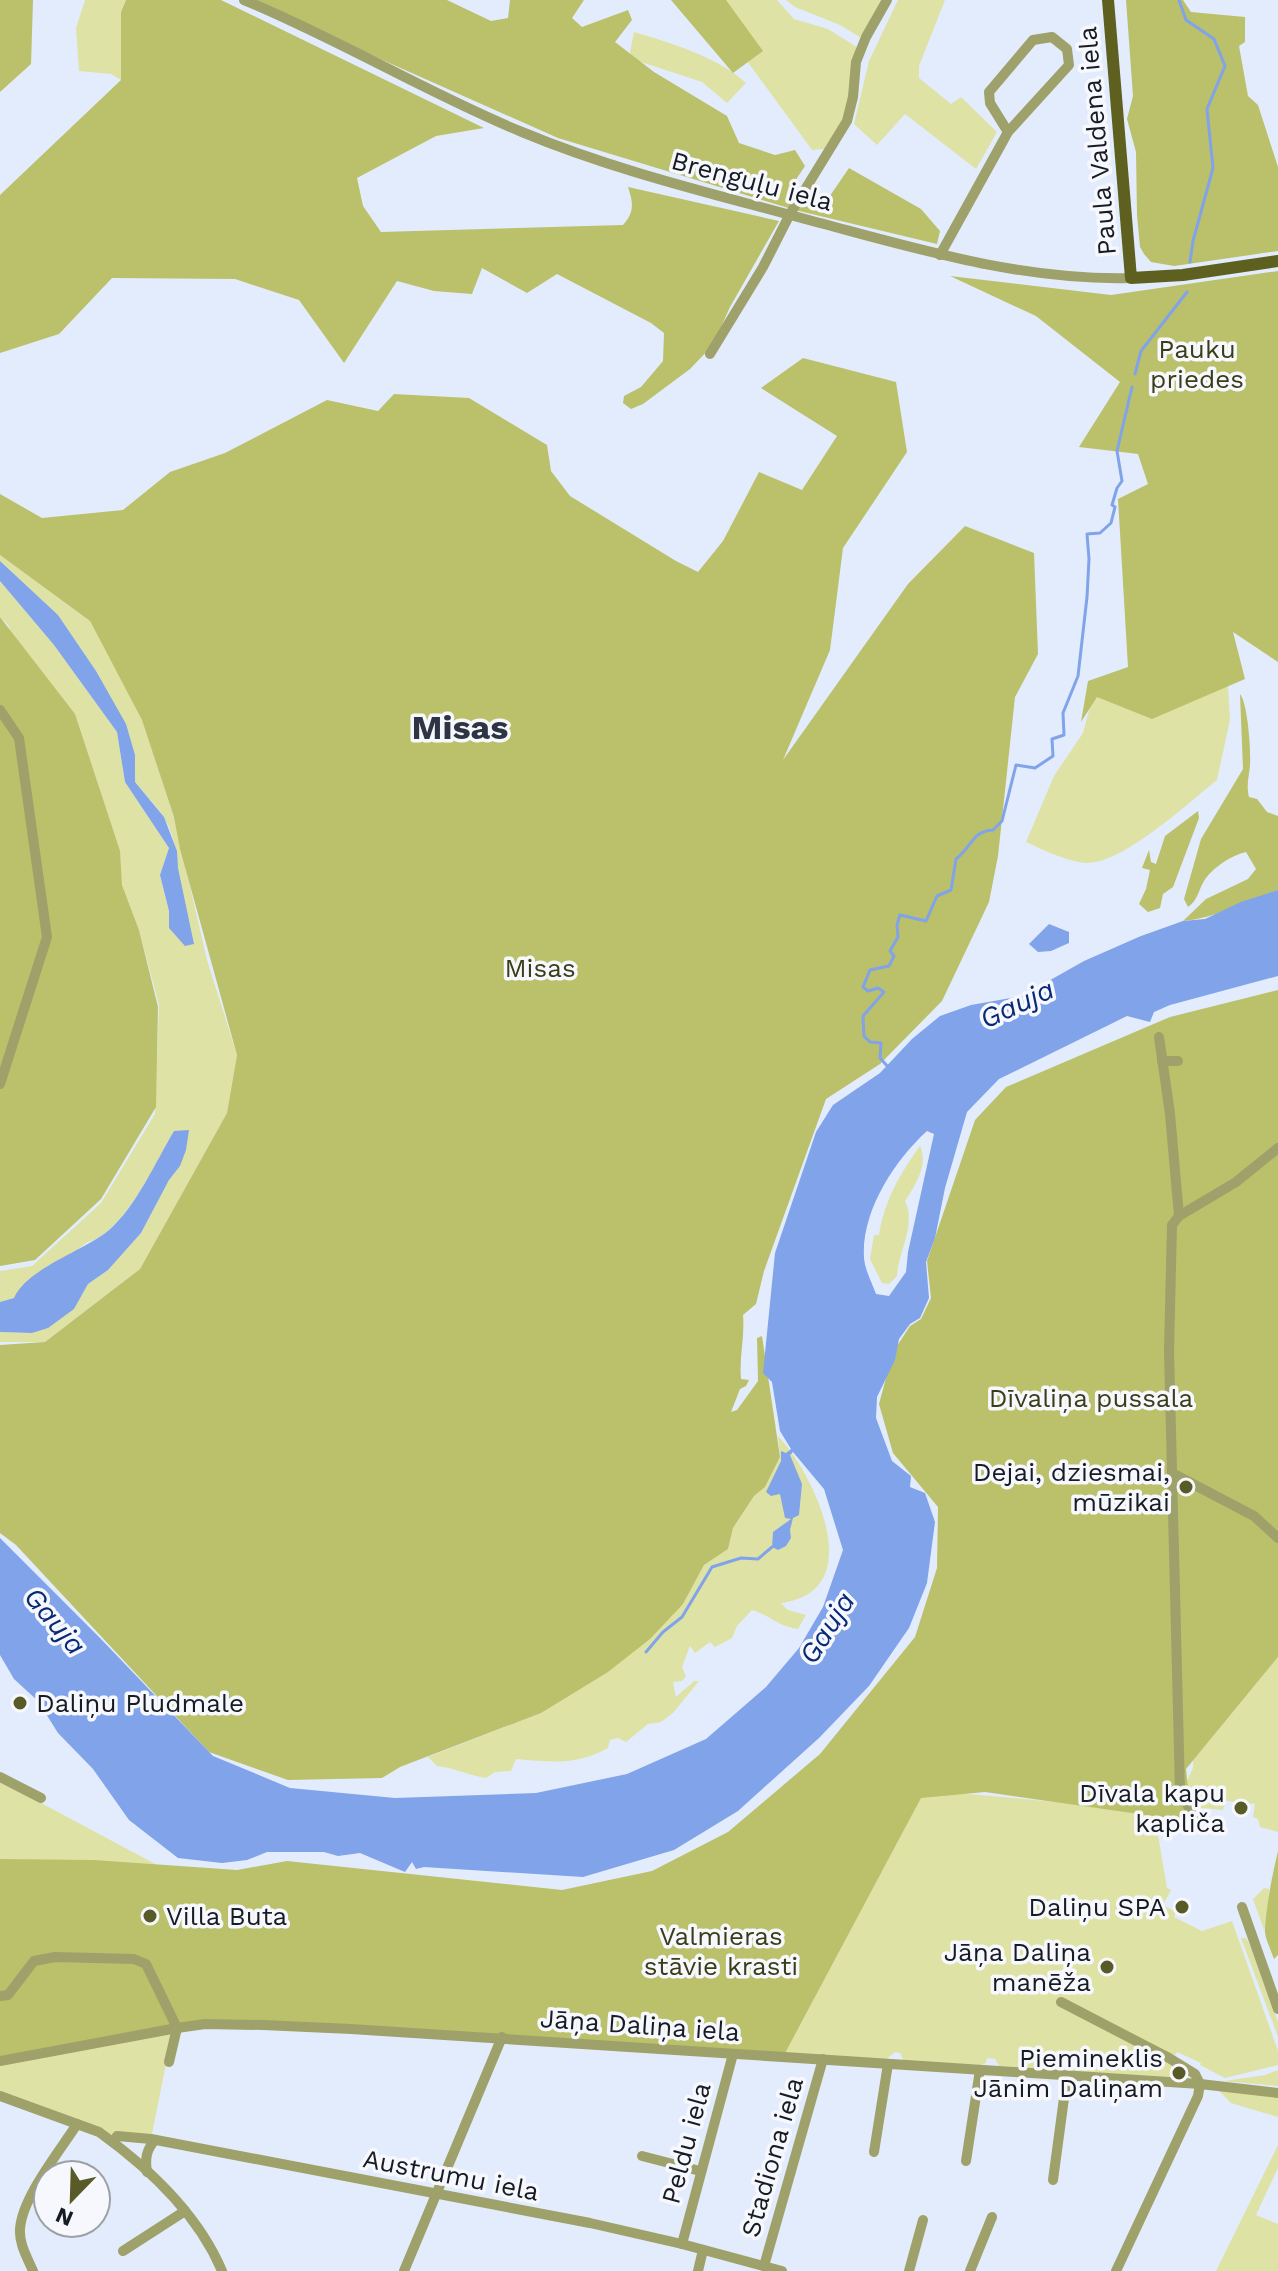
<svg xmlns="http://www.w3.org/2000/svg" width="1278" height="2271" viewBox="0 0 1278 2271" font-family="'Work Sans',sans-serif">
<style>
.green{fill:#dee3a5}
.forest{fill:#bbc06a}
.water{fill:#80a3e9;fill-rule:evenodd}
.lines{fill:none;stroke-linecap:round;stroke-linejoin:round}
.stream{stroke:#80a3e9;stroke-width:3}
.minor{stroke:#9ea169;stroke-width:10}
.major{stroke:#5e601f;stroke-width:12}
.poi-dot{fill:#585a27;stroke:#f6f8fd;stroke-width:3}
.labels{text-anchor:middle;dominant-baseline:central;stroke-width:7;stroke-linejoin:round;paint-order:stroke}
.street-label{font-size:26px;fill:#171b22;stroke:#f6f8fd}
.park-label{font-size:26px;fill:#3b3d18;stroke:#f6f8fd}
.poi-label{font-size:26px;fill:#171b22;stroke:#f6f8fd;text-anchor:end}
.water-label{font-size:28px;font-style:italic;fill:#082978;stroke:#f6f8fd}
.district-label{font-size:34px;font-weight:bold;fill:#2d3544;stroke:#f6f8fd}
</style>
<rect width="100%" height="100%" fill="#e3ecfc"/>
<g class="green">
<polygon points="85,0 126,0 121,12 121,80 111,74 79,71 76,28"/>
<polygon points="719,0 777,0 794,19 828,29 860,49 846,117 824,149 812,150 744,57"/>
<polygon points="786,0 881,0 863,39 840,25 795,7"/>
<polygon points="898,0 945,0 919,66 919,78 951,104 961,97 997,132 976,169 905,114 877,145 854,124 869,61"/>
<path d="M634,32C669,42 720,58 746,83L727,103L702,82L632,59L630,52Z"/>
<path d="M0,555L90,621L143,721L174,817L207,960L237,1055L227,1113L140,1269L45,1342H0V1332L32,1333L74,1309L88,1284L108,1270L141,1233L169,1180L180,1166L189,1131H174C154,1165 125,1232 86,1243L14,1298L0,1302V1271L32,1266L101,1203L155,1114L159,1005L139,930L122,885L119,851L8,625L0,617V581L54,645L117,732L125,782L169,848L160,875L169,911V928C175,890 185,851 163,816C155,804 144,793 135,782V755L96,671L58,615L0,561Z"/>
<path d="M1228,685L1230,720L1217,780C1188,803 1122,865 1085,863C1066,861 1043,850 1026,842L1054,776L1083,733L1094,692Z"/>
<path d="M920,1146C929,1164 915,1186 905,1201C917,1224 898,1252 897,1276L889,1284L882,1283L870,1259L874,1235H879C884,1202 900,1173 920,1146Z"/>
<path d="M778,1436C815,1475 870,1592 781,1603L788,1610L806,1615L798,1629C776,1626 772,1616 752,1610L737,1626L732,1638L715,1647L710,1642L695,1653L690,1646L682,1667L686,1676L682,1681L673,1682L676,1697L694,1681H699L673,1713L661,1722L648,1724L626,1742L618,1738L610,1740L608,1748C575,1766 552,1762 516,1759L511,1771L495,1772L486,1778C468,1775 455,1768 437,1766L428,1757L541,1713L683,1604L704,1565L728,1549L733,1528L754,1496L765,1487L780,1457Z"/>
<polygon points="1278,1657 1278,1832 1260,1827 1258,1819 1253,1817 1255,1804 1226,1801 1223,1810 1191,1807 1185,1785 1193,1768 1193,1760"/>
<polygon points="0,1781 157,1865 0,1859"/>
<polygon points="925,1790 1154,1811 1167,1888 1171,1890 1163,1905 1176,1912 1174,1917 1202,1931 1232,1921 1278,2051 1278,2065 1225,2078 1200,2065 1201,2063 1177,2052 1176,2055 1172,2054 1167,2061 1187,2073 1185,2078 1181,2078 999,2066 995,2059 987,2058 986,2063 981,2065 904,2061 900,2053 895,2052 885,2060 785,2053"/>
<polygon points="1264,1888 1269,1889 1268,1917 1264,1930 1253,1899"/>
<polygon points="1241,1938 1246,1938 1252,1949 1278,2022 1278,2037"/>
<polygon points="173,2029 151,2139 117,2136 113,2142 0,2096 0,2061"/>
<polygon points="1278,2070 1278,2086 1224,2081 1265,2075"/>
<polygon points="1217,2089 1278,2097 1278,2117 1231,2103"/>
<polygon points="1278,2145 1278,2168 1256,2215 1278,2224 1278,2271 1216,2271"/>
</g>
<g class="forest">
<polygon points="0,0 33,0 31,64 0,92"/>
<path d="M126,0H221L484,128L436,136L357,178L363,206L381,232L623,225C635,212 633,202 628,187L779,221L730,307L713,345L690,369L643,404L631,409L623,403L624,396L641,387L663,361L664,333L651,323L557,274L527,293L482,268L472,294L434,291L397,281L344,363L299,300L235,279L112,278L59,334L0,353V195L121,80V12Z"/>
<polygon points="248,0 447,0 491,21 508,18 510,0 584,0 572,18 582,27 628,10 632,20 615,42 654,72 727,116 739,143 775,155 795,150 805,166 793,184 825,203 849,168 921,209 940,231 937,244 795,210 558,138"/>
<polygon points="671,0 726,0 763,51 733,73"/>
<polygon points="1126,0 1183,0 1191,12 1245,17 1245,42 1239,46 1248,96 1258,105 1278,167 1278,251 1174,266 1151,262 1144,254 1140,247 1137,215 1136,152 1127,119 1133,96"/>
<polygon points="1278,271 1278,662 1233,632 1245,679 1152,719 1097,697 1081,722 1088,681 1128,667 1118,499 1148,484 1138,454 1079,447 1120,382 1036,316 950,276 1111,295"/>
<path d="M803,358L896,382L907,452L843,548L830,650L783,760L908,584L965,526L1034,553L1038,654L1015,697L998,856L989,902L942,1001L880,1064L826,1099L764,1271L756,1304L743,1315C745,1337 739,1357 741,1379L749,1380L746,1386L740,1389L731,1412L737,1410L758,1381L757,1338L762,1336L780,1457L765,1487L754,1496L733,1528L728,1549L704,1565L683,1604L650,1639L608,1672L541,1713L400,1767L382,1778L288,1780L209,1752L16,1545L0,1533V1345L45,1342L140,1269L227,1113L237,1055L180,849L174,817L142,720L90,621L0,555V494L42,518L123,510L170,472L225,453L327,400L378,411L394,394L469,398L547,445L551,471L570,496L676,561L698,572L723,541L759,472L802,490L837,436L761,388Z"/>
<polygon points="0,617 75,714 120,851 122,885 139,930 158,1007 156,1107 101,1199 35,1260 0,1266"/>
<path d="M1240,694C1248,704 1251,751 1250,765C1249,777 1246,785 1249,797L1257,799L1267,812L1278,816V890C1246,901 1216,918 1183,921L1206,899L1248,879L1256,869L1246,852C1232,855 1212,868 1204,881C1198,891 1198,900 1188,907L1184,899L1201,839L1243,769Z"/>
<polygon points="1198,811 1199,818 1173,887 1163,894 1160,908 1148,912 1139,904 1146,889 1150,870 1142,868 1149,850 1151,862 1156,864 1165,836"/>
<polygon points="1278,990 1278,1657 1186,1769 1190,1806 1188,1821 985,1792 921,1798 783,2057 205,2024 0,2061 0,1859 94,1860 237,1870 287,1861 562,1890 652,1871 728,1832 820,1754 915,1637 937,1568 938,1507 893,1453 879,1404 893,1352 910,1326 921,1319 931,1298 927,1261 975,1120 1006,1087 1170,1017"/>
<path d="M1278,1851V1955L1274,1959C1271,1950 1264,1937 1265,1928C1267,1902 1272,1876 1278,1851Z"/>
</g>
<g class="water">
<polygon points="0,561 58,615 96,671 126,724 135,755 135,782 164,817 177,851 178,868 194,944 185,946 169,928 169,911 160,875 169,848 125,782 117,732 54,645 0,581"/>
<path d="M1278,890V976L1170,1005L1154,1012L1150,1022L1127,1016L999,1079L967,1112L945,1188L935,1238L926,1262L929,1298L920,1318L910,1324L899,1339L895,1360L877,1397L876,1418L892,1461L911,1476L910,1487L925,1493L935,1522L927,1583L909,1628L869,1686L819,1738L738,1811L674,1850L583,1877L424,1867L416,1869L412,1862L405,1872L360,1853L338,1856L324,1852H267L247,1860L222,1863L178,1858L129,1820L93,1769L58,1733L38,1701L14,1679L0,1655V1538L100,1638L213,1756L290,1788L395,1798L536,1793L627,1774L706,1739L766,1687L799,1648L823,1607L843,1550L824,1489L793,1452L790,1455L802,1484L799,1515L793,1518L790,1530L791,1538L786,1546L778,1550L772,1547L773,1532L791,1519L785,1518L780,1494L771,1496L766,1492L781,1461V1451L786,1453L791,1449L780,1431L772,1382L763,1373L775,1253L816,1132L833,1105L880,1073L912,1039L940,1016L971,1005L1022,996L1084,961L1141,936L1183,921L1205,919L1241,902ZM927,1131L934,1134L908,1252L906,1272L889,1296L876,1294C872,1283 865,1270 864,1258C861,1212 894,1161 927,1131Z"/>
<polygon points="1049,924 1069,932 1069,943 1051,951 1038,952 1029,944"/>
<path d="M189,1130L186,1150L180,1166L169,1180L141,1233L108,1270L88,1284L74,1309L48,1328L32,1333L0,1332V1302L14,1298C27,1268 86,1250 109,1230C136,1207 156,1161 174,1131Z"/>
</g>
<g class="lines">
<g class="stream">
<polyline points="1179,0 1186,20 1214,39 1225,66 1207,109 1213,168 1193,241 1190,262"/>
<polyline points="1135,374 1141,351 1187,292"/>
<path d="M889,1068L880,1058L881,1043L870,1042L864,1036L863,1016L884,992L878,988L868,991L863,987L870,970L889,966L894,956L890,951L898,937L897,925L900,915L926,921L937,896L951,890L956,859C972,847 972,831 993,830L1002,821L1016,765L1035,768L1053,756L1052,739L1064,735L1063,713L1078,676L1087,597L1089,559L1087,534L1100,533L1111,523L1115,507L1112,505L1117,488L1122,481L1117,451L1132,387"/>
<polyline points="646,1652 663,1632 682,1617 712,1567 741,1558 758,1559 772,1547"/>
</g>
<g class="minor">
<path d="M244,0C339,39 427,93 522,132C613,170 710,193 805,219C912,247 1019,281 1131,278"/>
<polyline points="940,255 1008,132 1069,65 1067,49 1052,37 1033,40 989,92 990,103 1008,132"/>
<polyline points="710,354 763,267 790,214 847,121 853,97 856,62 866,37 887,0"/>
<polyline points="0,710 19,738 47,937 0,1084"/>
<polyline points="1159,1037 1170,1114 1179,1216"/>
<polyline points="1162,1061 1178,1061"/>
<polyline points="1172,1473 1254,1516 1278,1538"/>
<polyline points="0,1777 41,1798"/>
<polyline points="1197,1823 1180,1791 1169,1351 1172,1225 1179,1216 1236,1182 1278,1148"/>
<polyline points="1242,1907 1278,2009"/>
<polyline points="0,1996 8,1995 34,1961 55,1957 134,1959 146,1964 177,2028 169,2062"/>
<polyline points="1061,2002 1169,2058 1195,2074 1200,2084"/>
<polyline points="0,2061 177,2028 205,2024 263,2025 351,2029 1200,2084 1278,2093"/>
<path d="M0,2096L99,2132C149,2168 198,2214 222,2271"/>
<polyline points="113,2142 117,2136 151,2139 590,2223 682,2244 782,2271"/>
<polyline points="874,2152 888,2064"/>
<polyline points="642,2156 700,2171"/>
<polyline points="966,2161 980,2070"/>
<path d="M147,2172C145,2159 146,2150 155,2140"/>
<polyline points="1053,2180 1067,2076"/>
<polyline points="682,2244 733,2054"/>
<polyline points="123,2251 185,2211"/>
<polyline points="764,2266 823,2059"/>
<path d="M33,2271C27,2257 19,2244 20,2229C22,2197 60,2151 77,2124"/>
<polyline points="404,2271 502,2037"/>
<polyline points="698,2271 703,2250"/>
<polyline points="909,2271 923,2220"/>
<polyline points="970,2271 992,2217"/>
<polyline points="1116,2271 1198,2096 1200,2084"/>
</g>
<polyline class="major" points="1108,0 1131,278 1183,275 1278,261"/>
</g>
<g class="poi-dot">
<circle cx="1186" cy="1487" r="8"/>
<circle cx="20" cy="1703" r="8"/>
<circle cx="1241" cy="1808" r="8"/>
<circle cx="1182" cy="1907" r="8"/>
<circle cx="150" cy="1916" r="8"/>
<circle cx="1107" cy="1967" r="8"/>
<circle cx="1179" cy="2073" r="8"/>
</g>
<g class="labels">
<g class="street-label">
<text transform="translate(1097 141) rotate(-95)">Paula Valdena iela</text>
<text transform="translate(752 181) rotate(15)">Brenguļu iela</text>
<text transform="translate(640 2025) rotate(4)">Jāņa Daliņa iela</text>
<text transform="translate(686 2143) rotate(-75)">Peldu iela</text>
<text transform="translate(772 2157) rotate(-74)">Stadiona iela</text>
<text transform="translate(451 2175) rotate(11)">Austrumu iela</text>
</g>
<g class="park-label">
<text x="1197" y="349">Pauku<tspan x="1197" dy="30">priedes</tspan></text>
<text x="540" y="968">Misas</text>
<text x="1091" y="1398">Dīvaliņa pussala</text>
<text x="721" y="1936">Valmieras<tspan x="721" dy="30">stāvie krasti</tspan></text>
</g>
<g class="poi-label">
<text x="1170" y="1472">Dejai, dziesmai,<tspan x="1170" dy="30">mūzikai</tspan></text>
<text x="36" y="1703" text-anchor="start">Daliņu Pludmale</text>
<text x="1225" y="1793">Dīvala kapu<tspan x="1225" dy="30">kapliča</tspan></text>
<text x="1166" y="1907">Daliņu SPA</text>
<text x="166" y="1916" text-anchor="start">Villa Buta</text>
<text x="1091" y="1952">Jāņa Daliņa<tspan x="1091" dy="30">manēža</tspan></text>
<text x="1163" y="2058">Piemineklis<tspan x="1163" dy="30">Jānim Daliņam</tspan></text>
</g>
<g class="water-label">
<text transform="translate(1017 1004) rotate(-25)">Gauja</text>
<text transform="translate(55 1621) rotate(50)">Gauja</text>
<text transform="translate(827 1628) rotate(-58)">Gauja</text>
</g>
<g class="district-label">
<text x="460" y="727">Misas</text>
</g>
</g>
<g transform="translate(72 2199) rotate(203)"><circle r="38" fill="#f6f8fd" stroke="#9da0a5" stroke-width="2"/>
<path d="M0-6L14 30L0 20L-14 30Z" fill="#585a27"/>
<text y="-12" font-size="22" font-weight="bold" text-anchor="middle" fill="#171b22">N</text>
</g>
</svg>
